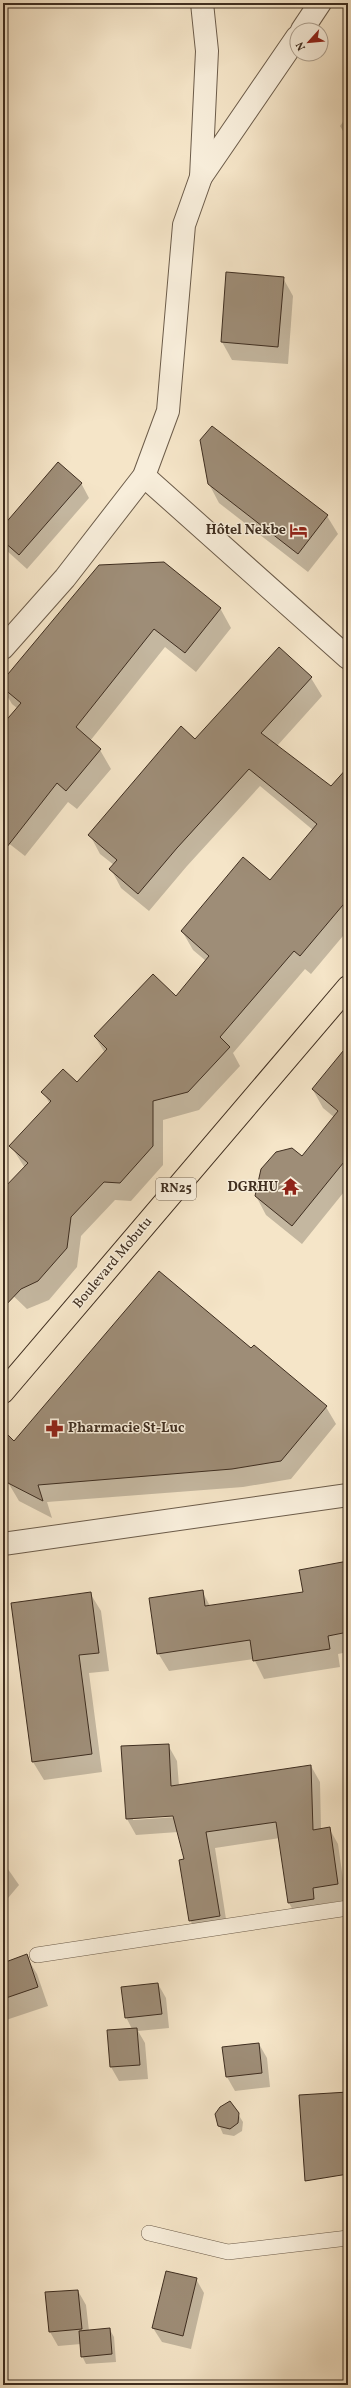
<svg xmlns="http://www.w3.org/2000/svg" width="351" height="2388" viewBox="0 0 351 2388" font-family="Vollkorn,serif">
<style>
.shadow{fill:#0003;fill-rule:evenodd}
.building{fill:#9e8d77;stroke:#3f2e20}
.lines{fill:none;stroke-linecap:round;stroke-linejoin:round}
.service-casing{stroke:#6c5c4a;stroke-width:16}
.minor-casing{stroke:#6c5c4a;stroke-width:24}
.tertiary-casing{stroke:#6c5c4a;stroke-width:24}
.primary-casing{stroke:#3f2e20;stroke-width:24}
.service{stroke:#f8eedb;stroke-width:15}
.minor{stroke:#f8eedb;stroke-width:22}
.tertiary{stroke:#f8eedb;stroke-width:22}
.primary{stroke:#f5e5c8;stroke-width:22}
.labels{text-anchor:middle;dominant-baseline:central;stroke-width:3;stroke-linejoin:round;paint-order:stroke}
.shield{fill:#f8eedb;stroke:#766858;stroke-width:1}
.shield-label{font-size:13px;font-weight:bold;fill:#3f2e20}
.poi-label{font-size:14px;font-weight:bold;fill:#3f2e20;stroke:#f8eedb;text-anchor:end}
.street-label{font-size:14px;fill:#3f2e20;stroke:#f8eedb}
</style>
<rect width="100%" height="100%" fill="#f5e5c8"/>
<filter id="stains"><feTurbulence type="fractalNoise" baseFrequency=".005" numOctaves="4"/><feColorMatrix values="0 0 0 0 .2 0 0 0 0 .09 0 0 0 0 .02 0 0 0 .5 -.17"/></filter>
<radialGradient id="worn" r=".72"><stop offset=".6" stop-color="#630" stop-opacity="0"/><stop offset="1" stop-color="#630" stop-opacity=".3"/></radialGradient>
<g class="shadow">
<polygon points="348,115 348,139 340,126"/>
<polygon points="283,278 293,296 288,364 232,360 222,342"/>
<polygon points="81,483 89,498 27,569 5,549 3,545 3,527"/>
<polygon points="209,484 327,516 338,534 308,572 219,503"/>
<polygon points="100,566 220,608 231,628 196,672 165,647 90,741 100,750 111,769 77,809 68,802 25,856 7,842 3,847 3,726 17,708 12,704 3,689 3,682"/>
<polygon points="311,678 322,696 277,746 331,787 348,768 348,930 311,974 305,969 233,1053 240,1066 199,1110 163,1120 163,1165 131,1201 115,1200 81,1236 77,1267 49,1300 27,1309 3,1286 3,1191 25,1168 11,1146 50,1104 43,1092 77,1083 105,1053 95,1037 176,997 206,961 193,950 182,931 270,881 313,830 260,786 187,866 149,911 121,888 111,869 114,865 100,854 90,835 195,740"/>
<polygon points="348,1047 348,1187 302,1244 266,1215 256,1196 302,1158 334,1117 323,1108 313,1090"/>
<polygon points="252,1350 326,1407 336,1424 291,1479 243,1487 47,1502 52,1518 19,1501 3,1474 3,1445 14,1443"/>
<polygon points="348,1562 348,1652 338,1654 340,1667 264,1679 254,1659 169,1671 158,1653 202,1591 210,1606 304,1592"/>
<polygon points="90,1593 101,1611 109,1671 89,1673 102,1772 44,1780 33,1762 12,1604"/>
<path d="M168,1745L177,1761L179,1786L311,1766L320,1782L321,1829L329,1828L338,1844L346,1900L322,1904L323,1915L298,1919L289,1903L280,1838L215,1848L228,1932L199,1936L190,1920L185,1860L178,1832L136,1835L127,1819L122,1747ZM178,1815V1817L133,1820V1818Z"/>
<polygon points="3,1862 19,1885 3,1904"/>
<polygon points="26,1956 37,1974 48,2006 3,2021 3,1964"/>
<polygon points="158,1984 166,1998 169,2028 138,2031 145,2043 148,2079 119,2081 111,2067 132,2029 126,2017"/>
<polygon points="259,2044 267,2058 270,2087 235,2091 227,2077 223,2047"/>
<polygon points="238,2114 243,2122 242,2131 234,2136 223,2134 219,2125"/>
<polygon points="196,2279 204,2293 191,2349 162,2342 153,2328"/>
<polygon points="78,2291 86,2305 89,2331 110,2330 114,2337 116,2362 86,2364 82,2356 81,2344 58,2346 50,2332"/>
</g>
<g class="building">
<polygon points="226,272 284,277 278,347 221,342"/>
<polygon points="212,426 328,515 298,554 208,484 200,440"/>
<polygon points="58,462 82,483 19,555 3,541 3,526"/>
<polygon points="164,562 221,608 185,653 154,629 76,727 101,749 66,791 57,783 3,852 3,724 21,703 3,688 3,680 99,565"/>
<polygon points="279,647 312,677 261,733 331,786 348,767 348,899 300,956 294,951 220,1037 230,1047 188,1092 153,1101 153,1146 120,1183 104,1182 71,1217 67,1248 38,1281 21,1289 3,1308 3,1189 28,1163 9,1146 51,1101 41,1092 63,1069 77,1082 107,1049 94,1036 153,974 176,996 209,956 181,931 243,857 270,880 317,824 249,769 177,848 138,894 109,869 117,860 88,835 181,726 195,739"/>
<polygon points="348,1045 348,1157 292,1226 255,1196 261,1169 276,1152 292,1148 302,1156 338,1111 312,1089"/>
<polygon points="159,1271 251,1348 254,1345 327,1406 281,1461 232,1469 38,1485 43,1501 8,1483 3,1475 3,1430 14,1441"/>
<polygon points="348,1561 348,1632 328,1636 330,1649 253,1661 250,1640 157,1654 149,1598 203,1590 205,1606 303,1592 299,1570"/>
<polygon points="91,1592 99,1653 79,1655 92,1754 32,1762 11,1603"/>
<polygon points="169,1744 171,1786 311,1765 313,1830 330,1827 338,1884 313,1888 314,1899 288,1903 276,1822 206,1832 220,1916 189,1921 179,1860 184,1859 173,1816 126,1819 121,1746"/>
<polygon points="27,1954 38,1987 3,1999 3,1963"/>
<polygon points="158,1983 162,2014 125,2018 121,1987"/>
<polygon points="137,2028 140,2065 110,2067 107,2030"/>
<polygon points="259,2043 262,2073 226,2077 222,2047"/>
<polygon points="348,2092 348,2174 305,2181 299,2095"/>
<polygon points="230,2101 239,2113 238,2123 230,2129 218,2126 215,2114 220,2107"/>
<polygon points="166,2271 197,2278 183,2336 152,2328"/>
<polygon points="78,2290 82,2329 49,2332 45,2292"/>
<polygon points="110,2328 112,2354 81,2357 79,2331"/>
</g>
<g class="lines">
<defs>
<g id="service">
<polyline points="37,1955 348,1908"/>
<polyline points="149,2233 228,2252 348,2238"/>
</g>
<g id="minor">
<polyline points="302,30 320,3"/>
<polyline points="201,177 207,51 202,3"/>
<polyline points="144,476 348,658"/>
<polyline points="3,648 65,578 144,476 168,411 184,225 201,177 297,37"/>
</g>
<polyline id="tertiary" points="3,1544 348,1495"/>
<polyline id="primary" points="3,1392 348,987"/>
</defs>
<use href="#service" class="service-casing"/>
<use href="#minor" class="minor-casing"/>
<use href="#tertiary" class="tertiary-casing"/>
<use href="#primary" class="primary-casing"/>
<use href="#service" class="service"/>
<use href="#minor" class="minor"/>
<use href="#tertiary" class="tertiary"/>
<use href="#primary" class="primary"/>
</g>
<defs>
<symbol id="hotel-bare" viewBox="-9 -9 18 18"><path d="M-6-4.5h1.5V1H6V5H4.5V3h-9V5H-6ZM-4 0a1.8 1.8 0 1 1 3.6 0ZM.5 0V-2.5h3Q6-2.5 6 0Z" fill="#8f2418" stroke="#f8eedb" stroke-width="2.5" paint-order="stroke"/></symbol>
<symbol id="temple-bare" viewBox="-9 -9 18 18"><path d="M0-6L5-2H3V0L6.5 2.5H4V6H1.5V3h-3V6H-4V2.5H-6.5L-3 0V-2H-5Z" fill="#8f2418" stroke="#f8eedb" stroke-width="2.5" paint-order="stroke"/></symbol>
<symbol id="pharmacy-bare" viewBox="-9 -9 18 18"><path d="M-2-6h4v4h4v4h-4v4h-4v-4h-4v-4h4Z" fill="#8f2418" stroke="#f8eedb" stroke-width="2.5" paint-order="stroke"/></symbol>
</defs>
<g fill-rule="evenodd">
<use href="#hotel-bare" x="286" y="518" width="25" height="25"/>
<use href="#temple-bare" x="278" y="1174" width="25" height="25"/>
<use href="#pharmacy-bare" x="42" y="1416" width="25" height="25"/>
</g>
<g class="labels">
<rect class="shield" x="156" y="1178" width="40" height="22" rx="3"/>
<g class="shield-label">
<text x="176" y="1189">RN25</text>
</g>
<g class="poi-label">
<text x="286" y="530">Hôtel Nekbe</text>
<text x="278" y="1187">DGRHU</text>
<text x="68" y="1428" text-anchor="start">Pharmacie St-Luc</text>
</g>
<g class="street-label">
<text transform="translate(113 1263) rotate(-50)">Boulevard Mobutu</text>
</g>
</g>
<rect width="351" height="2388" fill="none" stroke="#f5e5c8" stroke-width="16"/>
<rect x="4" y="4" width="343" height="2380" fill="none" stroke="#3f2e20" stroke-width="2"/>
<rect x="8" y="8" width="335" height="2372" fill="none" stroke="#3f2e20"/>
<g transform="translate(309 42) rotate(243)"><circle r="19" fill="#f8eedb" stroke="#aea190"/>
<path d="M0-3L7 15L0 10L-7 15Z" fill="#8f2418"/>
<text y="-6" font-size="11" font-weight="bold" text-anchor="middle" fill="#3f2e20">N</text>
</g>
<rect width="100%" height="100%" filter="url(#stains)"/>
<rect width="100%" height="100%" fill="url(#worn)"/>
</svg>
